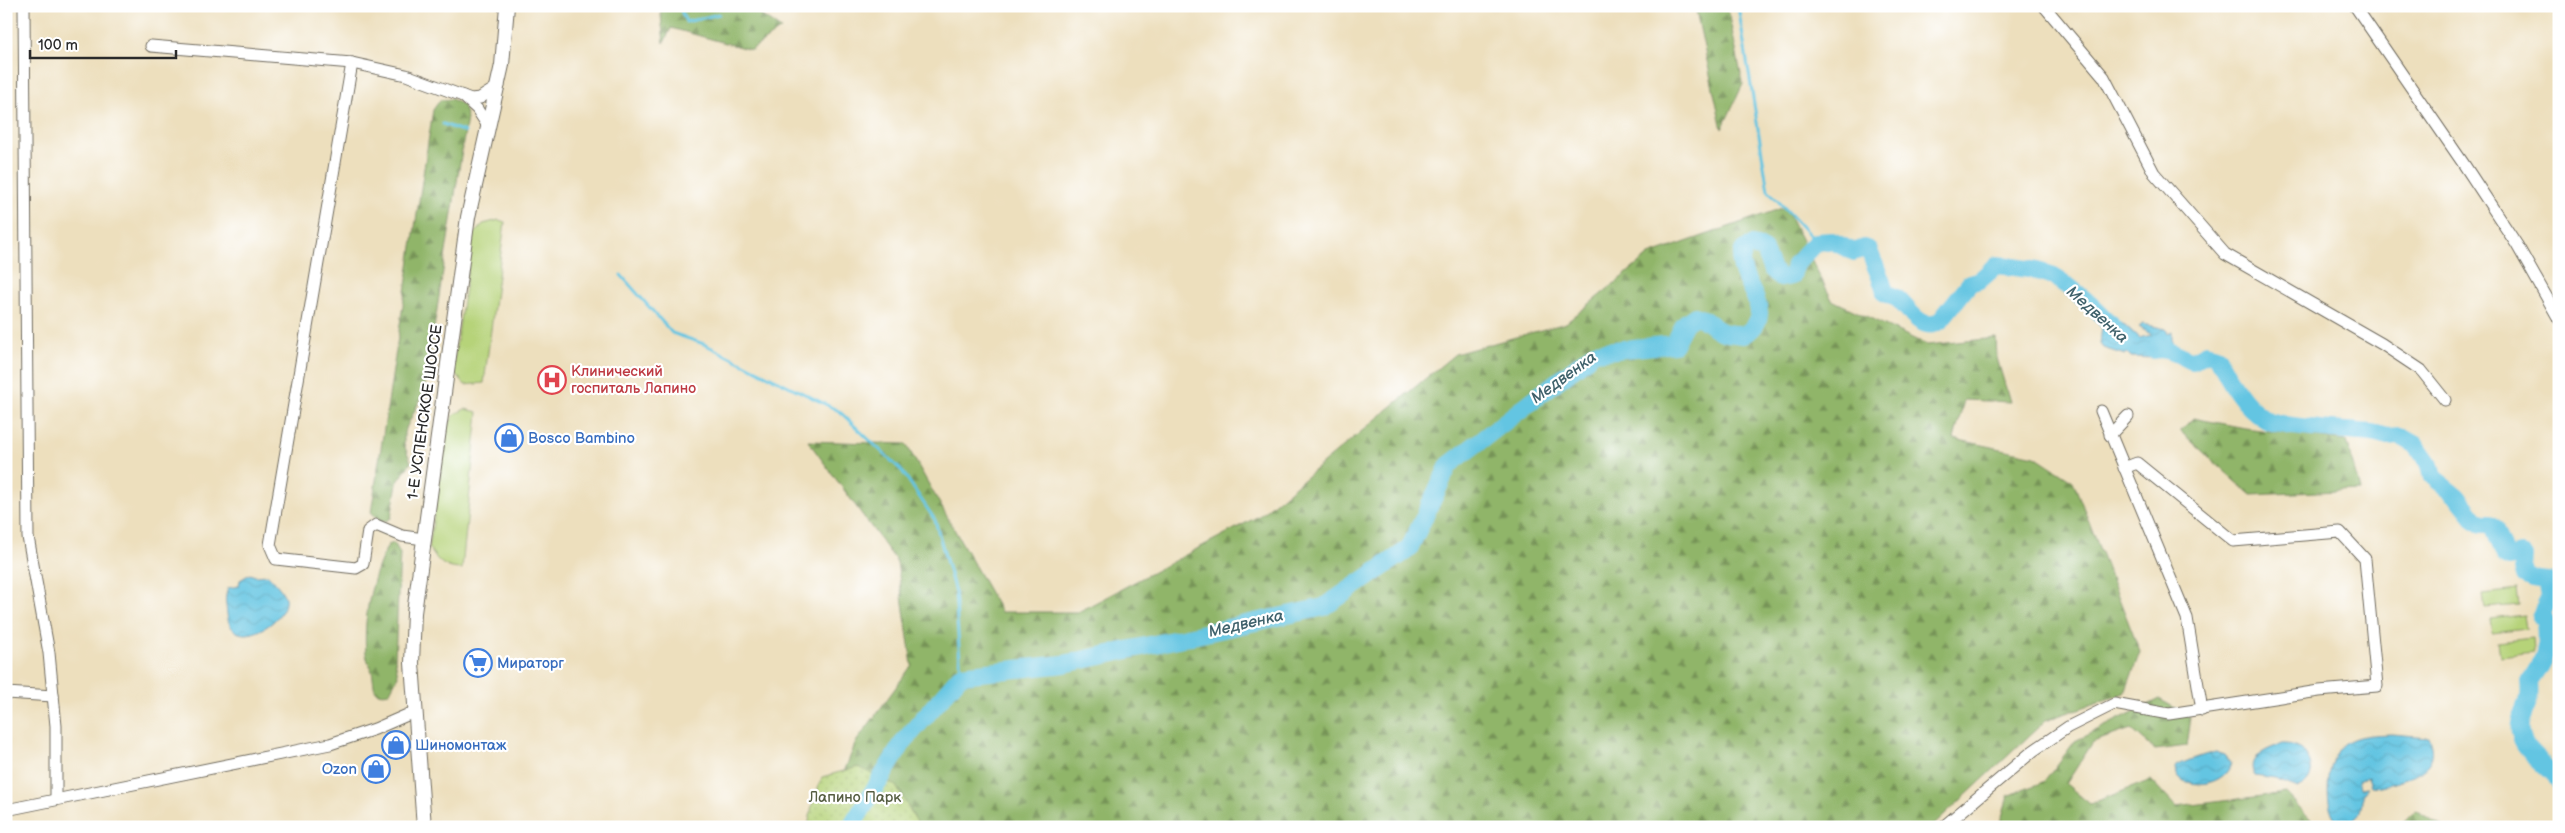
<svg xmlns="http://www.w3.org/2000/svg" width="2565" height="833" viewBox="0 0 2565 833" font-family="'Balsamiq Sans',sans-serif">
<style>
.grass{fill:#b6d379;stroke:#707f52}
.forest{fill:url(#forest-firs);stroke:#5e704a}
.park{fill:url(#park-dots);stroke:#707f52}
.water{fill:url(#water-waves);stroke:#487886}
.lines{fill:none;stroke-linecap:round;stroke-linejoin:round}
.stream{stroke:#64c5e2;stroke-width:3}
.river{stroke:#64c5e2;stroke-width:18}
.minor-casing{stroke:#6f6a5e;stroke-width:13}
.major-casing{stroke:#6f6a5e;stroke-width:16}
.minor{stroke:#fff;stroke-width:11}
.major{stroke:#fff;stroke-width:14}
.labels{text-anchor:middle;dominant-baseline:central;stroke-width:4.5;stroke-linejoin:round;paint-order:stroke}
.health-label{font-size:15px;fill:#be3a42;stroke:#fff;text-anchor:start}
.street-label{font-size:15px;fill:#2b2b2b;stroke:#fff}
.shop-label{font-size:15px;fill:#366cbe;stroke:#fff;text-anchor:start}
.park-label{font-size:15px;fill:#555d42;stroke:#fff}
.water-label{font-size:16px;font-style:italic;fill:#3f616b;stroke:#fff}
</style>
<defs>
<pattern id="forest-firs" width="22" height="20" patternUnits="userSpaceOnUse" patternTransform="scale(1.25)"><rect width="22" height="20" fill="#90b569"/><path d="M5 1l3.5 6h-7zM16 11l3.5 6h-7z" fill="#769357"/></pattern>
<pattern id="park-dots" width="8" height="8" patternUnits="userSpaceOnUse" patternTransform="scale(1.25)"><rect width="8" height="8" fill="#b6d379"/><path d="M2 2h.1M6 6h.1" fill="none" stroke="#9db569" stroke-width="1.8" stroke-linecap="round"/></pattern>
<pattern id="water-waves" width="16" height="10" patternUnits="userSpaceOnUse" patternTransform="scale(1.25)"><rect width="16" height="10" fill="#64c5e2"/><path d="M0 5q4-4 8 0t8 0" fill="none" stroke="#57a9c2"/></pattern>
</defs>
<rect width="100%" height="100%" fill="#fff"/>
<filter id="ink" filterUnits="userSpaceOnUse"><feTurbulence type="fractalNoise" baseFrequency=".02" numOctaves="2"/><feDisplacementMap in="SourceGraphic" scale="10" xChannelSelector="R" yChannelSelector="G"/><feConvolveMatrix kernelMatrix="1 2 1 2 8 2 1 2 1" color-interpolation-filters="sRGB"/></filter>
<filter id="wash" filterUnits="userSpaceOnUse"><feTurbulence type="fractalNoise" baseFrequency=".0096" numOctaves="4" result="noise"/><feDisplacementMap in="SourceGraphic" scale="20" xChannelSelector="R" yChannelSelector="G"/><feGaussianBlur stdDeviation="1.12" result="paint"/><feColorMatrix in="noise" values="0 0 0 0 0 0 0 0 0 0 0 0 0 0 0 0 0 1.4 0 .05"/><feComposite in="paint" operator="in"/></filter>
<g filter="url(#wash)">
<rect width="100%" height="100%" fill="#eddfbd"/>
<g class="grass">
<polygon points="499,220 505,222 484,383 465,385 454,372 454,360 473,235 483,224"/>
<path d="M465,409L478,412L462,569C445,569 438,562 429,548L447,427L455,414Z"/>
<polygon points="2517,590 2519,605 2485,608 2483,594"/>
<polygon points="2524,615 2526,629 2492,633 2490,619"/>
<polygon points="2532,638 2533,652 2500,656 2498,642"/>
</g>
<g class="forest">
<polygon points="660,6 748,6 781,29 751,50 671,28 664,43"/>
<polygon points="1695,6 1727,6 1743,84 1722,129"/>
<polygon points="452,99 463,105 467,118 424,392 404,432 404,445 411,462 397,483 391,518 386,521 380,522 371,513 433,110 440,100"/>
<polygon points="1785,207 1832,300 1927,345 1996,338 1997,358 2010,402 1964,400 1954,439 2035,456 2073,481 2140,652 2125,693 2046,720 1932,827 822,827 856,742 912,665 897,562 808,441 906,444 1001,612 1078,612 1259,516 1455,354 1566,323 1649,255"/>
<polygon points="2193,418 2245,428 2346,441 2360,490 2251,495 2180,431"/>
<path d="M394,543L400,553L395,660L398,676L389,693C371,697 375,685 372,672C371,666 367,661 366,654C363,617 371,578 388,545Z"/>
<polygon points="2159,699 2191,717 2187,746 2155,750 2131,729 2093,742 2066,784 2090,804 2151,780 2176,807 2286,793 2318,827 1994,827 2001,820 2008,796 2045,781 2075,741"/>
<polygon points="2415,810 2444,827 2398,827"/>
</g>
<polygon class="park" points="858,767 896,786 917,822 916,827 808,827 812,805 822,777"/>
<g class="water">
<polygon points="2115,320 2124,324 2139,338 2152,335 2139,327 2143,324 2166,329 2168,334 2172,332 2172,346 2176,353 2165,352 2154,358 2131,357 2127,353 2125,355 2103,348 2100,344 2102,326"/>
<path d="M250,574L255,576L268,575C274,581 281,589 284,595C295,617 232,659 227,614C226,603 224,599 228,588L239,586L240,580Z"/>
<path d="M2392,734L2429,737C2441,764 2420,773 2398,781C2389,783 2380,788 2371,786L2368,777L2358,780L2360,788L2368,787L2362,794C2362,809 2360,823 2341,824C2321,813 2326,758 2344,744C2357,734 2376,735 2392,734Z"/>
<path d="M2282,744C2310,742 2323,779 2298,788L2275,779L2255,776C2244,758 2267,749 2282,744Z"/>
<path d="M2216,752L2225,755L2231,763C2227,784 2190,791 2177,775L2176,767C2179,763 2209,753 2216,752Z"/>
</g>
<g class="lines">
<g class="stream">
<polyline points="679,6 686,22 719,14"/>
<polyline points="1738,6 1768,190 1816,242"/>
<polyline points="443,124 465,132"/>
<polyline points="621,275 672,333 704,344 839,411 902,471 935,520 955,592 961,675"/>
</g>
<g class="river">
<path d="M2153,350C2167,347 2180,355 2192,361L2207,353L2217,356C2229,380 2242,405 2265,419C2280,428 2352,431 2372,433L2388,437L2400,436L2416,445L2430,465L2433,477L2457,496L2475,519L2482,524H2491L2494,527L2505,556L2509,558L2520,555L2524,556L2523,568L2525,576L2532,579L2547,581L2550,597L2540,617L2545,620C2547,652 2548,656 2529,682C2531,702 2527,702 2521,720C2512,747 2546,763 2559,781"/>
<path d="M851,827L904,741L961,675L1064,664L1324,607L1409,549L1449,465L1595,352L1674,344L1685,323L1695,316C1709,319 1710,328 1723,332C1729,334 1737,334 1744,335C1778,313 1744,290 1741,263C1740,260 1743,255 1743,251L1752,245L1763,249L1772,270L1781,278L1792,276L1795,265L1816,242L1832,241L1854,252L1864,248L1869,250C1874,265 1882,278 1885,293C1890,295 1896,297 1900,301C1910,311 1923,333 1940,321L1970,283L1980,280L1997,265C2015,267 2038,269 2054,277C2081,292 2104,318 2126,340"/>
</g>
</g>
</g>
<g filter="url(#ink)">
<g class="lines">
<defs>
<g id="minor">
<polyline points="24,6 28,537 49,653 56,726 56,798"/>
<polyline points="2044,6 2104,77 2154,173 2225,254 2382,344 2421,370 2445,400"/>
<polyline points="2355,6 2463,163 2517,245 2559,319"/>
<polyline points="151,46 352,63 406,75 471,99 480,98 499,86"/>
<polyline points="352,63 270,545 276,559 356,568 363,564 368,531 376,525 402,536 424,539"/>
<polyline points="463,96 477,109 488,126"/>
<polyline points="2101,411 2187,618 2202,710"/>
<polyline points="2110,435 2128,416"/>
<polyline points="6,693 53,696"/>
<polyline points="6,810 330,744 375,729 414,712"/>
<polyline points="1943,827 2033,751 2068,727 2114,704 2169,714 2319,691 2377,686 2365,559 2340,532 2233,541 2137,463 2124,468"/>
</g>
<polyline id="major" points="424,827 412,663 414,613 468,217 502,65 507,6"/>
</defs>
<use href="#minor" class="minor-casing"/>
<use href="#major" class="major-casing"/>
<use href="#minor" class="minor"/>
<use href="#major" class="major"/>
</g>
</g>
<defs>
<symbol id="hospital-ring" viewBox="-11 -11 22 22"><circle r="9.5" fill="#fff" stroke="#e0444e" stroke-width="1.5"/><path d="M-5-5h3v3.5h4V-5h3V5h-3V1.5h-4V5h-3Z" fill="#e0444e"/></symbol>
<symbol id="shop-ring" viewBox="-11 -11 22 22"><circle r="9.5" fill="#fff" stroke="#3f7fe0" stroke-width="1.5"/><path d="M-5-2.5h2.3a2.7 3.5 0 0 1 5.4 0H5L5.5 6h-11ZM-1.5-2.5h3a1.5 2.3 0 0 0-3 0Z" fill="#3f7fe0"/></symbol>
<symbol id="supermarket-ring" viewBox="-11 -11 22 22"><circle r="9.5" fill="#fff" stroke="#3f7fe0" stroke-width="1.5"/><path d="M-6-5.5h2.5l.6 2H6L4.5 2H-2.5L-4.4-4H-6ZM-1.5 3.2a1.3 1.3 0 1 0 .1 0ZM3 3.2a1.3 1.3 0 1 0 .1 0Z" fill="#3f7fe0"/></symbol>
</defs>
<g fill-rule="evenodd">
<use href="#hospital-ring" x="536" y="364" width="32" height="32"/>
<use href="#shop-ring" x="493" y="422" width="32" height="32"/>
<use href="#supermarket-ring" x="462" y="647" width="32" height="32"/>
<use href="#shop-ring" x="380" y="729" width="32" height="32"/>
<use href="#shop-ring" x="360" y="753" width="32" height="32"/>
</g>
<g class="labels">
<g class="health-label">
<text x="571" y="371">Клинический<tspan x="571" dy="17">госпиталь Лапино</tspan></text>
</g>
<g class="street-label">
<text transform="translate(425 412) rotate(-82)">1-Е УСПЕНСКОЕ ШОССЕ</text>
</g>
<g class="shop-label">
<text x="528" y="438">Bosco Bambino</text>
<text x="497" y="663">Мираторг</text>
<text x="415" y="745">Шиномонтаж</text>
<text x="357" y="769" text-anchor="end">Ozon</text>
</g>
<g class="park-label">
<text x="855" y="797">Лапино Парк</text>
</g>
<g class="water-label">
<text transform="translate(2097 315) rotate(42)">Медвенка</text>
<text transform="translate(1564 378) rotate(-36)">Медвенка</text>
<text transform="translate(1246 624) rotate(-13)">Медвенка</text>
</g>
</g>
<rect width="2565" height="833" fill="none" stroke="#fff" stroke-width="25"/>
<path d="M30 50v8h146v-8" fill="none" stroke="#2b2b2b" stroke-width="2.5"/>
<text x="38" y="50" font-size="15" fill="#2b2b2b" stroke="#ffffff" stroke-width="4" paint-order="stroke">100 m</text>
</svg>
